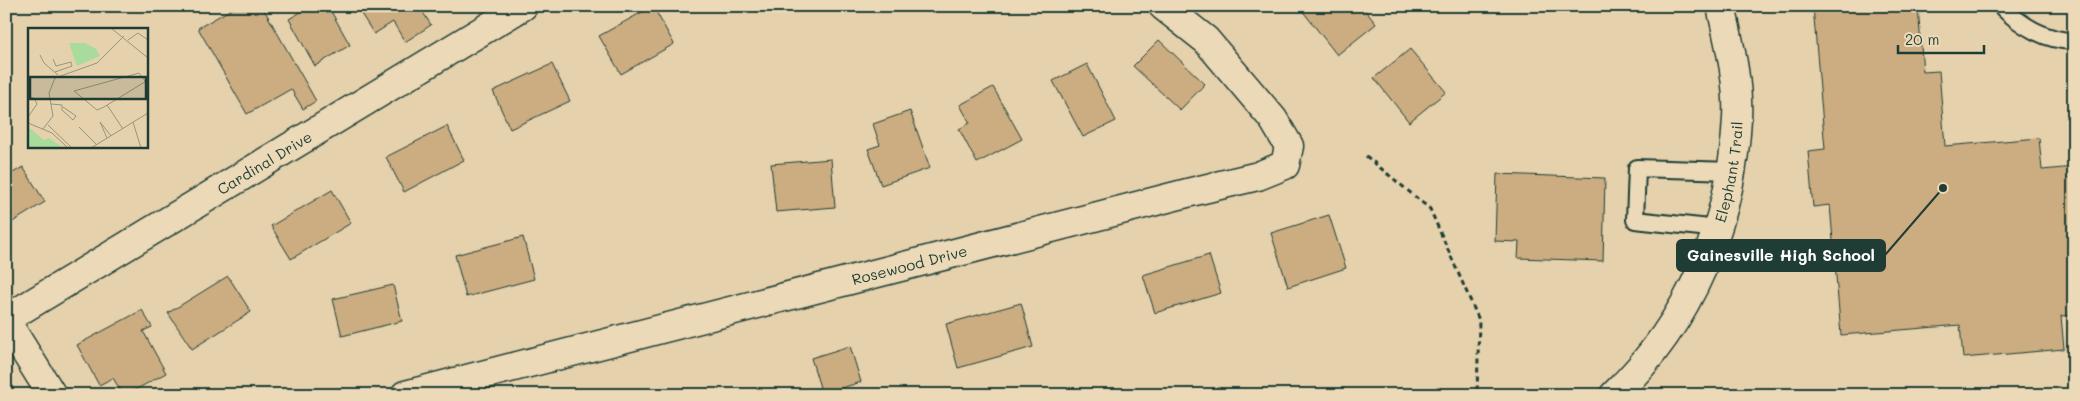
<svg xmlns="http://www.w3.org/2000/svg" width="2080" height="401" font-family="Mali,sans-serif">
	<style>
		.building { fill: #cbad81; stroke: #1f3d34 }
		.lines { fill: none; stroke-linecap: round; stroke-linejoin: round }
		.lane-casing { stroke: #1f3d34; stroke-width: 20 }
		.street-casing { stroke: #1f3d34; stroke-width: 31 }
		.path { stroke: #1f3d34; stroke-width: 3; stroke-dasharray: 5 4; stroke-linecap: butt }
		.lane { stroke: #ecd9b7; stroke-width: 16 }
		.street { stroke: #ecd9b7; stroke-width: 28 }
		.labels { text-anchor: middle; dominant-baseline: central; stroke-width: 4; stroke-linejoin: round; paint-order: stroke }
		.street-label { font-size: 15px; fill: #1f3d34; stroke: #ecd9b7 }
		.inset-road { fill: none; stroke: #96967d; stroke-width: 1 }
		.view { fill: #1f3d34; fill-opacity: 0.15; stroke: #1f3d34; stroke-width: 2.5 }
		.inset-edge { fill: none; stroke: #1f3d34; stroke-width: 2.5 }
		.leader { fill: none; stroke: #1f3d34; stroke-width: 2 }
		.callout-dot { fill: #1f3d34; stroke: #ecd9b7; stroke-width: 2 }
		.callout { fill: #1f3d34; stroke: #1f3d34; stroke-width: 2 }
		.callout-label { font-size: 16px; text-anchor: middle; font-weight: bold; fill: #fff }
	</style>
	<rect width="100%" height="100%" fill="#e6d1ad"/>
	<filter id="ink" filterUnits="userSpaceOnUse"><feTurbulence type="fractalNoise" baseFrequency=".02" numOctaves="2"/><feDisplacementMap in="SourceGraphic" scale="10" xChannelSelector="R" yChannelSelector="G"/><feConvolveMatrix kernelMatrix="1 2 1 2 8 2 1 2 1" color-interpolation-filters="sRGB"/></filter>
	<g filter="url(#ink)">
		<path class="building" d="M 237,6 L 262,6 L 316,101 L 303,109 L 291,89 L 247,114 L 198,28 Z
			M 311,6 L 328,6 L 350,45 L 315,66 L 289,19 Z
			M 356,6 L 419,6 L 431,25 L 405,42 L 393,22 L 374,34 Z
			M 653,6 L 674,44 L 621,74 L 599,36 Z
			M 1305,6 L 1362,6 L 1376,24 L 1337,55 L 1301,9 Z
			M 1813,6 L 1918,6 L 1923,72 L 1939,71 L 1945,146 L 2039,138 L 2042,170 L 2074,167 L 2074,315 L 2061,316 L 2064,349 L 1963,358 L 1960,325 L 1841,335 L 1830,205 L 1813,207 L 1808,151 L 1825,149 Z
			M 1159,40 L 1205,84 L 1180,110 L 1133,66 Z
			M 1410,49 L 1446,92 L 1409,122 L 1374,78 Z
			M 552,64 L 570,101 L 510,129 L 493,91 Z
			M 1087,64 L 1116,121 L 1083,137 L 1053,81 Z
			M 993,87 L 1022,139 L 977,163 L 959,129 L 970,123 L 960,105 Z
			M 910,111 L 930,168 L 881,185 L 868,149 L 880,145 L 873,124 Z
			M 447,126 L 464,160 L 404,192 L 386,157 Z
			M 831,159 L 835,207 L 776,212 L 771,164 Z
			M 23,167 L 45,202 L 6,226 L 6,177 Z
			M 1497,174 L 1605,178 L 1603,261 L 1518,258 L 1519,242 L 1495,241 Z
			M 332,190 L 351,223 L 291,259 L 271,226 Z
			M 1329,215 L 1346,268 L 1288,287 L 1271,233 Z
			M 523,237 L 534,279 L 466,297 L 455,255 Z
			M 1209,255 L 1221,293 L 1155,313 L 1143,275 Z
			M 228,276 L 251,312 L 192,349 L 168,313 Z
			M 393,285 L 402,321 L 342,336 L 333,299 Z
			M 1021,303 L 1033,347 L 958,368 L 946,324 Z
			M 142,310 L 152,327 L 143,331 L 166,373 L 126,395 L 123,395 L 113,378 L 99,385 L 77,345 Z
			M 850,346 L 861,382 L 822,394 L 811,358 Z
			M 671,389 L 672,395 L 644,395 Z
			M 2074,390 L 2074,395 L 2018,395 Z"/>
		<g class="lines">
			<g class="lane-casing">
				<path id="lane" d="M 2001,6 C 2020,25 2046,41 2074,41
					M 1719,229 L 1635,220 L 1637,168 L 1731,171"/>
			</g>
			<g class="street-casing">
				<g id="street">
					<path id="s1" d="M 6,319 L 523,6"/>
					<path d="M 6,321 L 52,395"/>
					<path id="s2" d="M 405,395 L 1191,192 L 1258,176 L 1285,165 L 1289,146 L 1273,119 L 1206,40 L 1163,6"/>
					<path id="s3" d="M 1614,395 C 1690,322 1732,223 1737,118 C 1739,81 1729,43 1721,6"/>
				</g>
			</g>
			<path class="path" d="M 1366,156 L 1430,209 L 1479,320 L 1477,395"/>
			<use href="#lane" class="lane"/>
			<use href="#street" class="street"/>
		</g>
	</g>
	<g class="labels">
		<g class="street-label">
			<text stroke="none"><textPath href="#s1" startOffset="302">Cardinal Drive</textPath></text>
			<text stroke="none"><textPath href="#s3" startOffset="256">Elephant Trail</textPath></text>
			<text stroke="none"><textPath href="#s2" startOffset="521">Rosewood Drive</textPath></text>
		</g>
	</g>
	<g transform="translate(28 28)">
		<rect width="120" height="120" fill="#e6d1ad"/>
		<path d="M 41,15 L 57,15 L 68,21 L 72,28 L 49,38 ZM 0,99 L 16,112 L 21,110 L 36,120 L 0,120 Z" fill="#a9db9c"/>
		<path class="inset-road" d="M 83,0 L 120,30M 100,12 L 110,5 L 120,12M 12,27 L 16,35 L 30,47M 25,31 L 28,38 L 43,34 L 44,38M 27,44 L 44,38M 117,53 L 111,45 L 46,63 L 69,82 L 76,79 L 120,52M 0,69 L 6,70 L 9,76 L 0,89M 23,76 L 34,77 L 34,82 L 45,92 L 48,88 L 35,79M 79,77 L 95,101M 105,94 L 113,120M 0,95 L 24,105 L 40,120M 20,97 L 44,120M 51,99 L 69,117M 15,101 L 25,88 L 21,65 L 27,50 L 69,35 L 96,8M 79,110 L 72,94 L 83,108M 63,120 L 120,85"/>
		<path class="view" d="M 2,49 L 118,49 L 118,71 L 2,71 Z"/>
		<rect width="120" height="120" class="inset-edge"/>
	</g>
	<path class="leader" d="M1943 188L1885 255"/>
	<circle class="callout-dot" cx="1943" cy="188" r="5"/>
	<rect class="callout" x="1677" y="240" width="208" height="31" rx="5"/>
	<g class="callout-label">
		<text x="1781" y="261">Gainesville High School</text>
	</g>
	<rect width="2080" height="401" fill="none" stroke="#ecd9b7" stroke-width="25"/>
	<rect x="12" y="12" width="2055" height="376" fill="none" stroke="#1f3d34" stroke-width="2" filter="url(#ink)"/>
	<path d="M1898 45v8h86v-8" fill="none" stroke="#1f3d34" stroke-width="2.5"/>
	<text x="1905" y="45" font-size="15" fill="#1f3d34" stroke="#ecd9b7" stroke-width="4" paint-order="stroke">20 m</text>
</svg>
